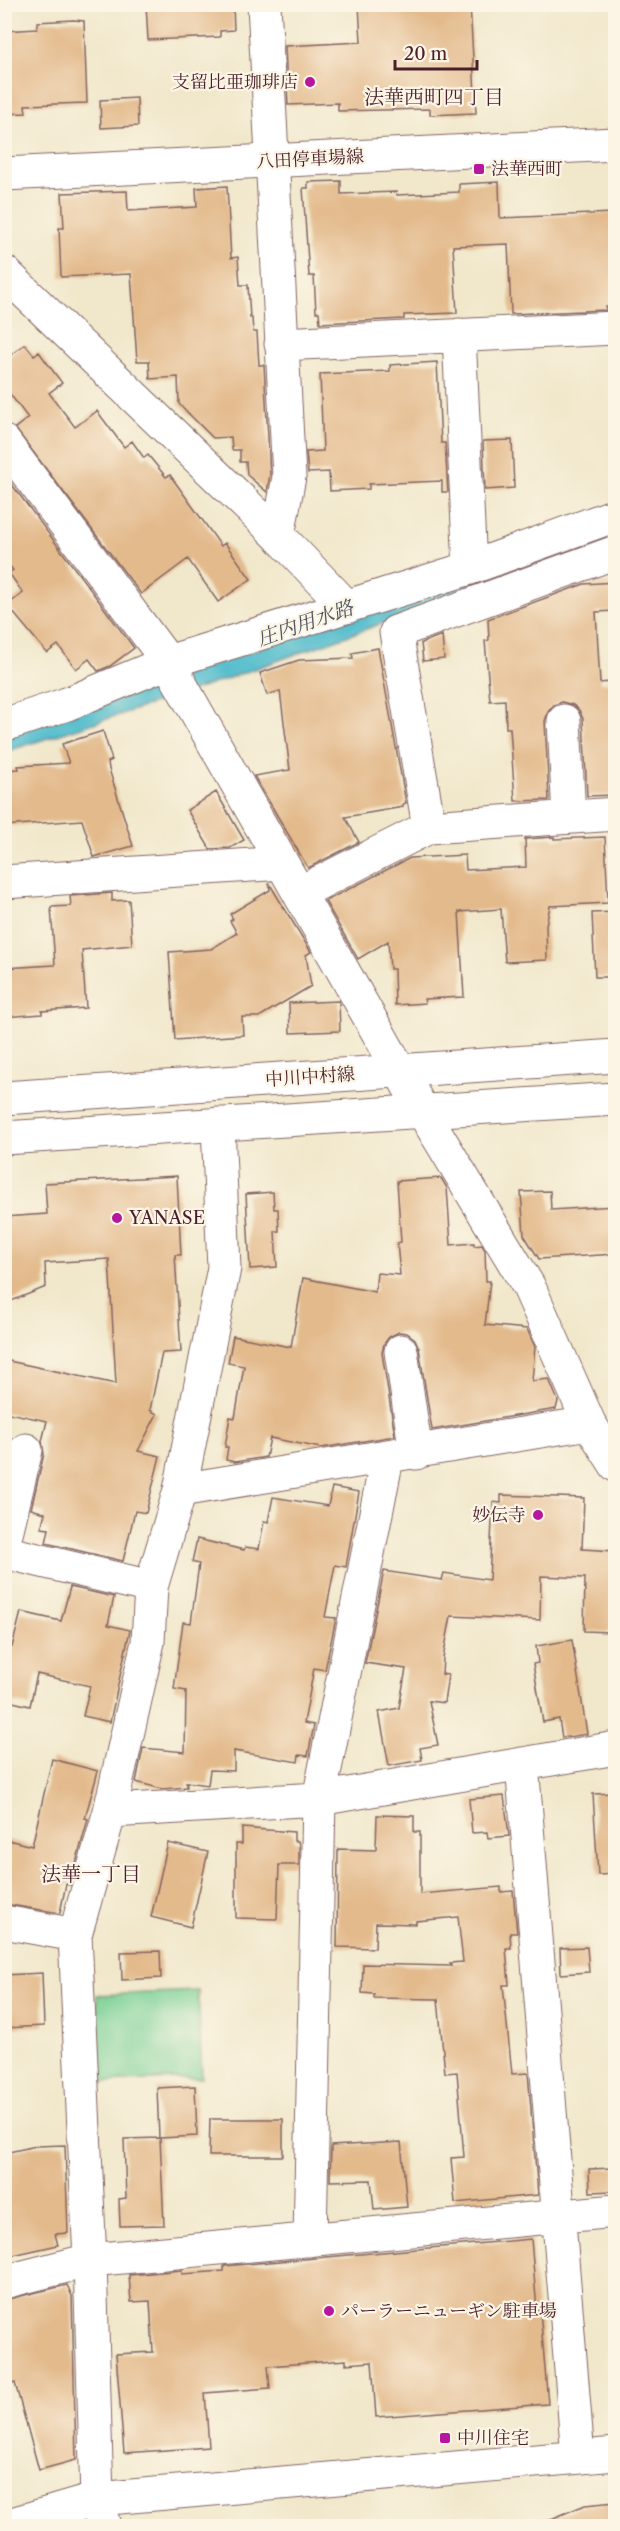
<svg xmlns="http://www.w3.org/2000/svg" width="620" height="2531" font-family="'Libre Caslon Text','Noto Serif JP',serif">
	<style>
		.green { fill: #78d095; stroke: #617860; stroke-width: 1.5 }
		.water { fill: #50bccc; stroke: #4d6e7c; stroke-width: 1.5 }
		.building { fill: #e3ba8c }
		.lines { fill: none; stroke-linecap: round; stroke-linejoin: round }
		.minor-casing { stroke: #846563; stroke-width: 35 }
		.major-casing { stroke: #846563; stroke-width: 35 }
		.minor { stroke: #fff; stroke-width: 33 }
		.major { stroke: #fff; stroke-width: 33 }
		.poi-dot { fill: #b5179e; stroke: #fcf5e5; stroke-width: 2 }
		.labels { text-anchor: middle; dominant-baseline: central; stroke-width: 4.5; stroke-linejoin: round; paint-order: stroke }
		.poi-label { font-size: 18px; fill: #4a1f2b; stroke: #fcf5e5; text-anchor: start }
		.street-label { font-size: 18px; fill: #4a1f2b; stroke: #fcf5e5 }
		.neighbourhood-label { font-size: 20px; fill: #4a1f2b; stroke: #fcf5e5 }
		.water-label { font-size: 20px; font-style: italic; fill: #4c5663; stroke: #fcf5e5 }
	</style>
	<rect width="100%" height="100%" fill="#fcf5e5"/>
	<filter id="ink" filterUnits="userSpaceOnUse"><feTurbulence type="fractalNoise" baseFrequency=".0167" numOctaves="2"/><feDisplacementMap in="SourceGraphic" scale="12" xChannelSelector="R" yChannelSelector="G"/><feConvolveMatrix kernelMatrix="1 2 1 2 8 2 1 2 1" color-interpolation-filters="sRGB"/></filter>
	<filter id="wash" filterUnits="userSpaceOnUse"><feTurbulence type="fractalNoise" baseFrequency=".008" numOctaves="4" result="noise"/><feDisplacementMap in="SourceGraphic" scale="24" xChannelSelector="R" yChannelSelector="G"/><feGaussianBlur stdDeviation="1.35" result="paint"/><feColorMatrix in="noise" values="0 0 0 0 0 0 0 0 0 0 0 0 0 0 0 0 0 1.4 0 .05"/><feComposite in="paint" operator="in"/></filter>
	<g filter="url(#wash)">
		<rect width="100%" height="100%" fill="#f1e8cc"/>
		<path class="green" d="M 198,1991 L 202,2078 L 100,2082 L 97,1995 Z"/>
		<path class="water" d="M 615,525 L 615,540 L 201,688 L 5,752 L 5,737 Z"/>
		<g id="blocks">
			<path class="building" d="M 146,4 L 233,4 L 234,30 L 220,31 L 220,37 L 148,40 Z
				M 359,4 L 470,4 L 476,113 L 430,115 L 430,109 L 338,111 L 338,103 L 288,105 L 285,46 L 361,42 Z
				M 74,20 L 84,21 L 87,103 L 25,105 L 26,113 L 4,114 L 4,31 L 37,29 L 37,22 Z
				M 137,98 L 138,126 L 101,128 L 100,100 Z
				M 341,181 L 341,194 L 396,192 L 397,195 L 459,192 L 459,184 L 499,182 L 500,218 L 613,213 L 615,307 L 606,307 L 606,310 L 511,314 L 508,244 L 453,246 L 457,313 L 404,315 L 404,319 L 320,323 L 319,312 L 316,312 L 314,276 L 309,276 L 303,188 L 308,188 L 308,182 Z
				M 227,186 L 231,258 L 238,257 L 240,285 L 248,285 L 250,318 L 252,318 L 253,332 L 257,332 L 259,365 L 264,365 L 270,475 L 267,492 L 247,475 L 246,462 L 240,462 L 240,450 L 232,450 L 231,437 L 213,438 L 179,404 L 178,377 L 150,379 L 149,361 L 137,361 L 131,274 L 61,277 L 59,228 L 64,228 L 62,193 L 127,191 L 128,211 L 197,207 L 196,188 Z
				M 25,344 L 34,355 L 39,352 L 62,383 L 49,393 L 75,427 L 97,411 L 124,447 L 132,441 L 144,458 L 148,455 L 166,477 L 170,475 L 221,546 L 225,543 L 251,579 L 218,602 L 188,559 L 141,594 L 15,428 L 28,418 L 4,386 L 4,360 Z
				M 437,362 L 441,443 L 445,443 L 448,492 L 442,492 L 442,481 L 369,484 L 369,489 L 330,491 L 329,472 L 308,473 L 306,452 L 323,451 L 320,374 L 390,371 L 390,365 Z
				M 512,440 L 514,488 L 485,490 L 483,441 Z
				M 4,474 L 134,648 L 110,666 L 98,671 L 89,659 L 76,669 L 58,645 L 47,653 L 7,605 L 23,593 L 9,573 L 13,570 L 4,559 Z
				M 615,582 L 615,611 L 596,612 L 600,683 L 609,682 L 615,795 L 587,796 L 583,719 L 579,710 L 573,705 L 562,702 L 554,705 L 548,712 L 545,721 L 549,800 L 515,801 L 510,728 L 506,728 L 505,700 L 490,701 L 485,641 L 489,640 L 488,619 L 584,584 Z
				M 442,635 L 444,659 L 423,661 L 421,643 Z
				M 378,648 L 406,803 L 403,804 L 403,807 L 345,817 L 359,842 L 308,868 L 254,776 L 290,770 L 280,691 L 267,695 L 260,673 L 299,660 L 353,658 L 352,653 Z
				M 103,731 L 112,760 L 108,762 L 109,769 L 133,846 L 94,857 L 82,820 L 4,826 L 4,770 L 19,769 L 18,766 L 69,763 L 62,744 Z
				M 216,792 L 244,840 L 230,848 L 210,849 L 187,810 Z
				M 554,837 L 554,839 L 605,837 L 608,903 L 550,906 L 546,925 L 547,960 L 505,962 L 501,909 L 459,912 L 464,997 L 424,999 L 425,1003 L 395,1005 L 394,969 L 390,969 L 388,941 L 358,959 L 325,901 L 410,858 L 465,855 L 466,870 L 526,867 L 525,839 Z
				M 269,883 L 311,952 L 306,955 L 311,986 L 259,1017 L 242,1017 L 243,1035 L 175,1040 L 169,952 L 211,949 L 237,933 L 230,921 L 233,919 L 230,914 L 270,890 Z
				M 112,893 L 112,901 L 129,900 L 132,945 L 82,950 L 86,1008 L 42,1011 L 42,1014 L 4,1017 L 4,968 L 55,965 L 51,907 L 71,906 L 70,896 Z
				M 615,912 L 615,977 L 595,977 L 592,913 Z
				M 339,1001 L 340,1031 L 290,1033 L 289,1003 Z
				M 177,1176 L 181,1255 L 175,1255 L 181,1352 L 162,1353 L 150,1410 L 157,1414 L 138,1451 L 160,1456 L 146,1513 L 135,1511 L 123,1561 L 46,1543 L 49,1529 L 41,1528 L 45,1513 L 31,1509 L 44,1454 L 42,1441 L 47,1421 L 4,1412 L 4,1360 L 116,1384 L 109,1259 L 45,1263 L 46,1287 L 4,1304 L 4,1217 L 47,1214 L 45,1183 Z
				M 441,1178 L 447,1188 L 451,1245 L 474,1243 L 474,1246 L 482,1245 L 485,1250 L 486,1281 L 490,1281 L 485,1325 L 527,1329 L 535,1347 L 532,1381 L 549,1379 L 558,1401 L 556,1409 L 432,1430 L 419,1348 L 415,1339 L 407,1333 L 399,1332 L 389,1337 L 384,1344 L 382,1353 L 395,1436 L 321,1448 L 270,1438 L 266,1457 L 235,1462 L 226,1460 L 228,1447 L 225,1447 L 230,1417 L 235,1418 L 244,1366 L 228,1363 L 233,1336 L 291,1347 L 303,1278 L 375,1292 L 377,1273 L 400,1275 L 397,1243 L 401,1242 L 397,1181 Z
				M 550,1191 L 551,1210 L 615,1206 L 615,1254 L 539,1259 L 524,1235 L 521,1192 Z
				M 273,1192 L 274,1209 L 278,1209 L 279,1231 L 275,1231 L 277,1267 L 250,1269 L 246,1194 Z
				M 332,1487 L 359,1492 L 346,1567 L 335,1565 L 325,1617 L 336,1618 L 325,1670 L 314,1668 L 304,1723 L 314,1725 L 308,1756 L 299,1755 L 298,1762 L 234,1751 L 234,1771 L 210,1770 L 208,1785 L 186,1782 L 187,1787 L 162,1789 L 136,1782 L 143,1748 L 185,1752 L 186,1691 L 174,1689 L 183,1622 L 191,1623 L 199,1564 L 192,1562 L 197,1539 L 244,1550 L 245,1547 L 259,1549 L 264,1521 L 268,1522 L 273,1497 L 328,1506 Z
				M 501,1495 L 584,1498 L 582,1549 L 615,1551 L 615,1628 L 610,1628 L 610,1632 L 584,1631 L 585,1578 L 541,1576 L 540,1620 L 451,1616 L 443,1658 L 442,1674 L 448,1675 L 444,1703 L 429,1701 L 438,1745 L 420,1748 L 422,1760 L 389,1766 L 379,1712 L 399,1708 L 406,1669 L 365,1663 L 384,1571 L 442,1580 L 444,1573 L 489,1580 L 493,1502 L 501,1503 Z
				M 70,1587 L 114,1597 L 108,1625 L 130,1630 L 110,1722 L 83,1716 L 90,1686 L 37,1674 L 30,1706 L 4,1700 L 4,1645 L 12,1647 L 21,1612 L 61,1621 Z
				M 572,1640 L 587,1734 L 562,1738 L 559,1719 L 543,1722 L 533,1664 L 538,1663 L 536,1646 Z
				M 52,1759 L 98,1771 L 85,1818 L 88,1819 L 70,1885 L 66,1884 L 60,1913 L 4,1904 L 4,1839 L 32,1846 Z
				M 615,1793 L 615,1874 L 598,1875 L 593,1794 Z
				M 504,1796 L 509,1836 L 488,1838 L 487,1832 L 472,1833 L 469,1799 Z
				M 377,1815 L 414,1816 L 414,1832 L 420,1832 L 420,1894 L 501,1887 L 501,1892 L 513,1891 L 517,1933 L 510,1933 L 511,1948 L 506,1948 L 509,1985 L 503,1985 L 512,2074 L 528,2073 L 538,2195 L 455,2203 L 451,2158 L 464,2157 L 457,2072 L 445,2073 L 438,1999 L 374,1998 L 374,1994 L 362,1993 L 363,1964 L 451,1966 L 450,1963 L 463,1962 L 458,1917 L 416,1921 L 416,1924 L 376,1923 L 375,1948 L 337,1947 L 338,1849 L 376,1850 Z
				M 242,1828 L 294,1832 L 294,1841 L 298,1841 L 299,1845 L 299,1865 L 279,1865 L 277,1919 L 236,1918 L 236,1844 L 242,1844 Z
				M 168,1843 L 208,1852 L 191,1927 L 151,1917 Z
				M 587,1947 L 589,1972 L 561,1974 L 560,1948 Z
				M 160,1951 L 161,1978 L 122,1980 L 121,1952 Z
				M 42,1973 L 44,2026 L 4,2028 L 4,1975 Z
				M 195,2086 L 197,2136 L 160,2138 L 164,2225 L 120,2226 L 119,2199 L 126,2198 L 124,2139 L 159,2138 L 157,2088 Z
				M 210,2119 L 283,2119 L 283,2156 L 209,2156 Z
				M 401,2142 L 407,2207 L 374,2210 L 371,2180 L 330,2181 L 331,2146 Z
				M 65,2145 L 68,2233 L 55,2234 L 58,2245 L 4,2257 L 4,2153 L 36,2146 Z
				M 615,2168 L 615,2191 L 590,2192 L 589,2169 Z
				M 531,2239 L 537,2310 L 540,2310 L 548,2404 L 376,2417 L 372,2362 L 346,2364 L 346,2360 L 268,2366 L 270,2388 L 205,2393 L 209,2447 L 124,2453 L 116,2354 L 153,2352 L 150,2301 L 131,2302 L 129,2275 L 182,2270 L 182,2274 L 224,2271 L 224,2266 Z
				M 67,2285 L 72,2296 L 76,2460 L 39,2470 L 15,2383 L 4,2386 L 4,2300 Z
				M 615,2502 L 615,2526 L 534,2526 L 585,2505 Z"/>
		</g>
	</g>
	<g filter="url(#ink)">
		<use href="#blocks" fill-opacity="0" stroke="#846563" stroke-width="1.5"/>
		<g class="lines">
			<g class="minor-casing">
				<path id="minor" d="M 264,4 L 289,477 L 278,535
					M 4,272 L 278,535 L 347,607
					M 459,335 L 470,568
					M 281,344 L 616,328
					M 4,442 L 168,662 L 422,1110 L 529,1287 L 589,1423 L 616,1465
					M 564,721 L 569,817
					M 4,725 L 67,704 L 168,662 L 470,568 L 616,515
					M 429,827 L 396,632 L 616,552
					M 4,882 L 282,863
					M 299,893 L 429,827 L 616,814
					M 401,1351 L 416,1453
					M 180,1490 L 589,1423
					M 4,1542 L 26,1450
					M 4,1552 L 151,1587
					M 522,1764 L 578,2457
					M 110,1811 L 319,1799 L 616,1748
					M 4,1922 L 75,1935
					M 310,2240 L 319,1799 L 387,1458
					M 4,2282 L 90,2260 L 616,2211
					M 5,2526 L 97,2499 L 616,2454
					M 104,2526 L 97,2499 L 90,2260 L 75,1935 L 110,1811 L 148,1642 L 151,1587 L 180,1490 L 224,1268 L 218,1124"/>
			</g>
			<g class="major-casing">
				<path id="major" d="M 4,174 L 616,144
					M 4,1098 L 616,1056
					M 4,1138 L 616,1099"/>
			</g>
			<use href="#minor" class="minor"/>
			<use href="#major" class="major"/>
		</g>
	</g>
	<g class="poi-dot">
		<circle cx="310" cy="82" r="6"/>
		<rect x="473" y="163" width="12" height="12" rx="3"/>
		<circle cx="117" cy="1218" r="6"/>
		<circle cx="538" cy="1515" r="6"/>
		<circle cx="329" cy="2311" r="6"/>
		<rect x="439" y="2432" width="12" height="12" rx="3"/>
	</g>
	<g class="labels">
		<g class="poi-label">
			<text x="298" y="82" text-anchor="end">支留比亜珈琲店</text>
			<text x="491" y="169">法華西町</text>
			<text x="129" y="1218">YANASE</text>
			<text x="526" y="1515" text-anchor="end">妙伝寺</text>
			<text x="341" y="2311">パーラーニューギン駐車場</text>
			<text x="457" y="2438">中川住宅</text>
		</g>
		<g class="street-label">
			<text transform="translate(310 159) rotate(-3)">八田停車場線</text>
			<text transform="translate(310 1077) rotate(-4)">中川中村線</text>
		</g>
		<g class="neighbourhood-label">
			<text x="434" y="97">法華西町四丁目</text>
			<text x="91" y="1874">法華一丁目</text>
		</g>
		<g class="water-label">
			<text transform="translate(305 623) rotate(-19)">庄内用水路</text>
		</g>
	</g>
	<rect width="620" height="2531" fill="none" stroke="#fcf5e5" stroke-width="24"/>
	<path d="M395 60v9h82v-9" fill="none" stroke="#4a1f2b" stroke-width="3"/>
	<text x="404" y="60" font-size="18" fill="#4a1f2b" stroke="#fcf5e5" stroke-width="4.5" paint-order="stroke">20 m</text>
</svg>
